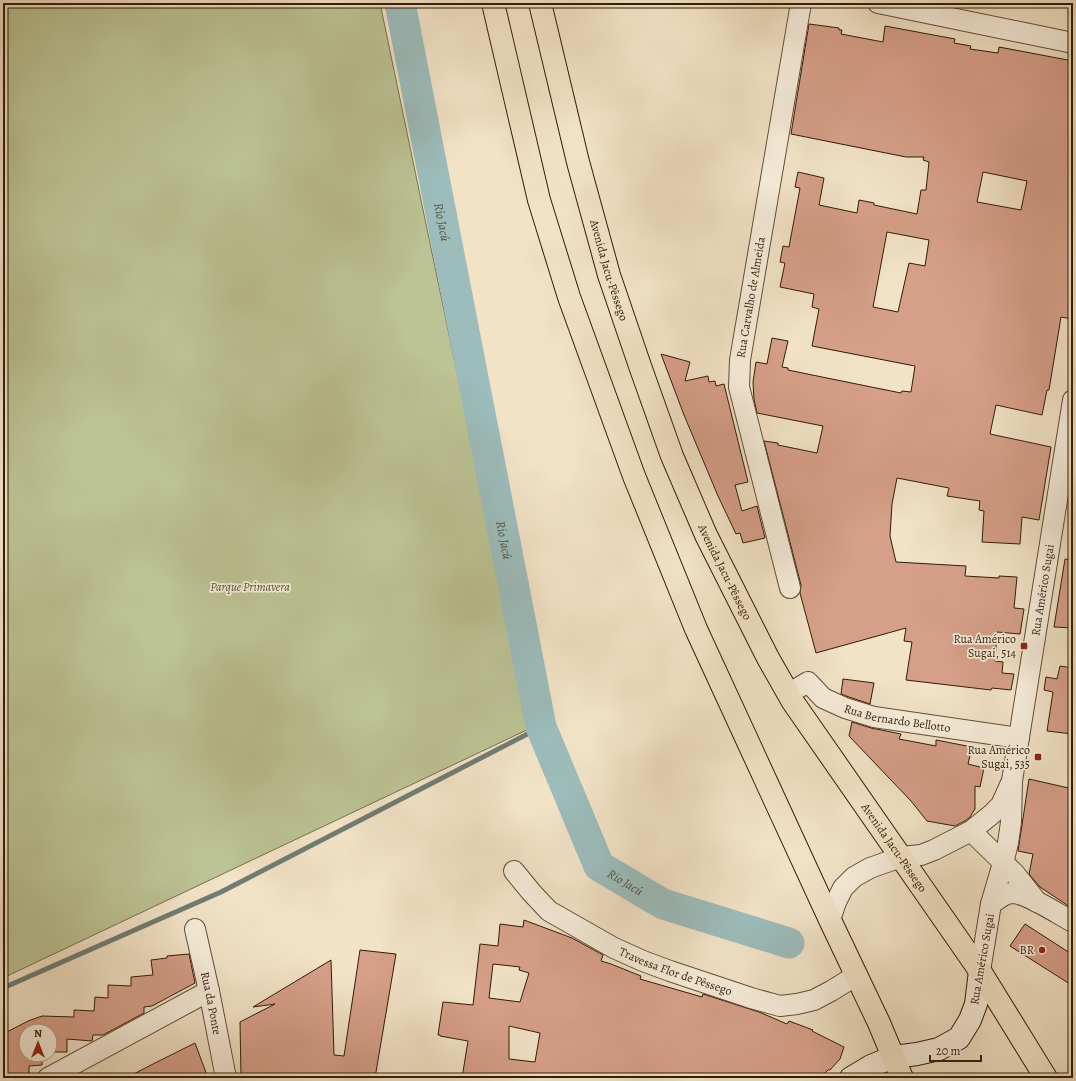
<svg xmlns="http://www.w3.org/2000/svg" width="1076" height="1081" font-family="Alegreya,serif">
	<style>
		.park { fill: #bcc394; stroke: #76704c }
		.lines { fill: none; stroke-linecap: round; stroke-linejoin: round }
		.stream { stroke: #717d73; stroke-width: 5 }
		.river { stroke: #9cbdbc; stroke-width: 31 }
		.building { fill: #d69f89; stroke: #311c05; fill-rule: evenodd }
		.street-casing { stroke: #614e36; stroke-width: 22 }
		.secondary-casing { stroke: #311c05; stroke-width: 24 }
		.highway-casing { stroke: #311c05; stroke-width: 24 }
		.street { stroke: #f7eddb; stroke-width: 20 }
		.secondary { stroke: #f7eddb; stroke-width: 22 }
		.highway { stroke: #f2e3c7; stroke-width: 22 }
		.poi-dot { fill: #8f2418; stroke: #f7eddb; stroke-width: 1.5 }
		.labels { text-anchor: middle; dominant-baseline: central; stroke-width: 3.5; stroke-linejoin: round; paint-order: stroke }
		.street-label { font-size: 12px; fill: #311c05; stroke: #f7eddb }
		.park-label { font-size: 12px; font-style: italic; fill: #5b4e30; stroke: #f7eddb }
		.poi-label { font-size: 12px; fill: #311c05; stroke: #f7eddb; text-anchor: end }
		.water-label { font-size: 13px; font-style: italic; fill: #565445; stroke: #f7eddb }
	</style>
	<rect width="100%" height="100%" fill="#f2e3c7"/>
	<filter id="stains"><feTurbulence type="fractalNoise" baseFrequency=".005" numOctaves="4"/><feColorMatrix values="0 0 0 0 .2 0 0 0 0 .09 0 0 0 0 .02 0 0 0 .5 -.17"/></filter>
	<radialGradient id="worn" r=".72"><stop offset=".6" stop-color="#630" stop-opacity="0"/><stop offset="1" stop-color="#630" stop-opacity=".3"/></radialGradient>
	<path class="park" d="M 3,3 L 380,3 L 531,728 L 3,978 Z"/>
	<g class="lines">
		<path class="stream" d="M 3,988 L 221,892 L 541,727"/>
		<path class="river" id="s1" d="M 400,3 L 541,727 L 599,866 L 663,904 L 789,943"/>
	</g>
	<path class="building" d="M 809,24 L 839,28 L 839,30 L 842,30 L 841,34 L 883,42 L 885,26 L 955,39 L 954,43 L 971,46 L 970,49 L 998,53 L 999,47 L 1073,61 L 1073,311 L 1072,319 L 1061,317 L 1049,390 L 1047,390 L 1042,415 L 996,405 L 990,434 L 1051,447 L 1039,520 L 1022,517 L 1020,544 L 982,542 L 984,511 L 979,510 L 980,501 L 947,496 L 949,488 L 897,478 L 892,504 L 890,536 L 896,562 L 966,566 L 965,576 L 999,578 L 999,576 L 1017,577 L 1014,608 L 1024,609 L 1020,634 L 997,632 L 995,661 L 1003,662 L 1002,673 L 1014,674 L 1011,690 L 992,688 L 991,690 L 906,680 L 912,642 L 904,641 L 906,628 L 816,653 L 800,593 L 801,585 L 764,441 L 778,443 L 778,445 L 817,453 L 823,426 L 757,413 L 754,399 L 753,382 L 756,362 L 767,364 L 772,338 L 788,341 L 782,367 L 788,368 L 788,370 L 822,377 L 901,393 L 902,391 L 911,392 L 915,366 L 812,346 L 819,309 L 812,307 L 814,294 L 780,287 L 785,263 L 780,262 L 783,246 L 789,247 L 800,188 L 795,187 L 798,172 L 824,178 L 819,205 L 857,213 L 859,200 L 874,203 L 874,205 L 917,214 L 921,190 L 926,190 L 929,162 L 923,160 L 924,157 L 906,157 L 791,134 ZM 983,172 L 1027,181 L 1021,210 L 977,202 ZM 887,232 L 929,240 L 925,266 L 909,263 L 898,312 L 873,307 Z
		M 661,354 L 690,362 L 685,381 L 708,376 L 709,382 L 715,381 L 716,386 L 724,384 L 748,482 L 735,485 L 742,511 L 757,506 L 765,538 L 743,543 L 740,533 L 736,534 L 718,496 L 684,415 Z
		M 1065,559 L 1073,560 L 1073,628 L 1054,627 Z
		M 1060,666 L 1073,668 L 1073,734 L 1047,731 L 1053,692 L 1044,690 L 1046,677 L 1057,679 Z
		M 843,679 L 874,683 L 870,704 L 849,697 L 841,694 Z
		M 852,722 L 871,728 L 901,734 L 899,739 L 936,746 L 936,740 L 972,747 L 968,764 L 984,768 L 980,787 L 975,786 L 975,809 L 970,817 L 965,821 L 955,826 L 927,821 L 911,801 L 849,736 Z
		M 1029,779 L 1073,789 L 1073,909 L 1040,887 L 1029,874 L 1033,854 L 1018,851 Z
		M 524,920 L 572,938 L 603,955 L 601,961 L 611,964 L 641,976 L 640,979 L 702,997 L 703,994 L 759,1012 L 787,1024 L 789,1021 L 813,1030 L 812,1031 L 844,1047 L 840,1059 L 830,1070 L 828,1070 L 820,1078 L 733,1078 L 725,1074 L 724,1078 L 462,1078 L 468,1041 L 440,1036 L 440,1035 L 438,1035 L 443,1002 L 473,1005 L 480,944 L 498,946 L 500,924 L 523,927 ZM 493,964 L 520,967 L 519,970 L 529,973 L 520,1002 L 489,998 ZM 509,1026 L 540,1033 L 535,1062 L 509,1059 Z
		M 1025,924 L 1073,955 L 1073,986 L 1010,946 Z
		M 360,950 L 396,954 L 375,1078 L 241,1078 L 240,1022 L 275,1004 L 253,1007 L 331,960 L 334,1055 L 344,1056 Z
		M 189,954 L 195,983 L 152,1006 L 144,1007 L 144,1013 L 103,1035 L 93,1035 L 92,1041 L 67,1039 L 67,1052 L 50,1052 L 50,1031 L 26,1031 L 26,1055 L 42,1055 L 42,1065 L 29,1066 L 29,1074 L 21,1078 L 4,1078 L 5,1033 L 28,1021 L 42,1016 L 74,1017 L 74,1010 L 94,1011 L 95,997 L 108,998 L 108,985 L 131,986 L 131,977 L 153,975 L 151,960 L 167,958 L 167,956 Z
		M 195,1043 L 208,1078 L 126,1078 L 151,1065 Z"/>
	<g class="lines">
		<g class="street-casing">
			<g id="street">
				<path d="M 878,3 L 1073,43"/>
				<path id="s2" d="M 790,588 L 739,387 L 740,360 L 801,3"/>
				<path id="s3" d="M 788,694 L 808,682 L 823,698 L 845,708 L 874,717 L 1019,738"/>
				<path d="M 971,831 L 1015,874 L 1037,902"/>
				<path id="s4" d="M 514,871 L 532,893 L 549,911 L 614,948 L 643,961 L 670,971 L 751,998 L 780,1006 L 797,1004 L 814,1000 L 831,991 L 857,975"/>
				<path d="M 991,904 C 997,900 1003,894 1011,893 C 1026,892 1059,915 1073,922"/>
				<path d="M 830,920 L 836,902 L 843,888 L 854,877 L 870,868 L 901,857 L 921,855 L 934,850 L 971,831 L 992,814 L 1001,805 L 1010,785"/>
				<path id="s5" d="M 195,929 L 209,991 L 226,1078"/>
				<path id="s6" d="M 980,971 L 991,904 L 1003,863 L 1008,843 L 1011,822 L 1012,781 L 1073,400"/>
				<path d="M 48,1078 L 209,991"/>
			</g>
		</g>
		<g class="secondary-casing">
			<path id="secondary" d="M 851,1078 L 871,1066 L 893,1057 L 917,1054 L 939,1049 L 959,1038 L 970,1020 L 976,1004 L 980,971"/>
		</g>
		<g class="highway-casing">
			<g id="highway">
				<path d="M 493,3 L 539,200 L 569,297 L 634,476 L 696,629 L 830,920 L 879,1023 L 902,1078"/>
				<path id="s7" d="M 540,3 L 578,162 L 609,275 L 640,366 L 672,456 L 706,535 L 768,658 L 793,702 L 980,971 L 1046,1078"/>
			</g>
		</g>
		<use href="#street" class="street"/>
		<use href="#secondary" class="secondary"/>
		<use href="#highway" class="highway"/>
	</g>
	<g class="poi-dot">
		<rect x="1020" y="642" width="8" height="8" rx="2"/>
		<rect x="1034" y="753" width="8" height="8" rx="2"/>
		<circle cx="1042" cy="950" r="4"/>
	</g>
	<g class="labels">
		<g class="street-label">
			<text stroke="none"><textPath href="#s7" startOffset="276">Avenida Jacu-Pêssego</textPath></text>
			<text stroke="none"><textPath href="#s2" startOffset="298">Rua Carvalho de Almeida</textPath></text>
			<text stroke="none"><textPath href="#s7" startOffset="600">Avenida Jacu-Pêssego</textPath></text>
			<text stroke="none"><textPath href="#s6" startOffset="387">Rua Américo Sugai</textPath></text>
			<text stroke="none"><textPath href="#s3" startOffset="123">Rua Bernardo Bellotto</textPath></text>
			<text stroke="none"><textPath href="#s7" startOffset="924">Avenida Jacu-Pêssego</textPath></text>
			<text transform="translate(982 959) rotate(-80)">Rua Américo Sugai</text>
			<text stroke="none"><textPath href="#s4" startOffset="194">Travessa Flor de Pêssego</textPath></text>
			<text stroke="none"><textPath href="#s5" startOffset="76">Rua da Ponte</textPath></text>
		</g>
		<g class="park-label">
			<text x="250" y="587">Parque Primavera</text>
		</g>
		<g class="poi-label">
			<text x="1016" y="639">Rua Américo<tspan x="1016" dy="14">Sugai, 514</tspan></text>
			<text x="1030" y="750">Rua Américo<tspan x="1030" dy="14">Sugai, 535</tspan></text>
			<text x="1034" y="950">BR</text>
		</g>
		<g class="water-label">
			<text stroke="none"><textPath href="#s1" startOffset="223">Rio Jacú</textPath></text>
			<text stroke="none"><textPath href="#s1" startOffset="547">Rio Jacú</textPath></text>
			<text stroke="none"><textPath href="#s1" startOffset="919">Rio Jacú</textPath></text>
		</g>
	</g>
	<rect width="1076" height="1081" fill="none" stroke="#f2e3c7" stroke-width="16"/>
	<rect x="4" y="4" width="1068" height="1073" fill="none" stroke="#311c05" stroke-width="2"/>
	<rect x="8" y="8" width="1060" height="1065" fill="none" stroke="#311c05"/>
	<g transform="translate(38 1043)"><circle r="19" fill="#f7eddb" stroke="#a89985"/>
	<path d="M0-3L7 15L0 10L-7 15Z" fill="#8f2418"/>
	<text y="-6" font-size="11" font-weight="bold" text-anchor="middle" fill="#311c05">N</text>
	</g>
	<path d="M930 1055v6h51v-6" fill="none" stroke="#311c05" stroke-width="2"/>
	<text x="936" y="1055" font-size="12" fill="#311c05" stroke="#f7eddb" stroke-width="3" paint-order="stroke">20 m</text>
	<rect width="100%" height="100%" filter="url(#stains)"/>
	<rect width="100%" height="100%" fill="url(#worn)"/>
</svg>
